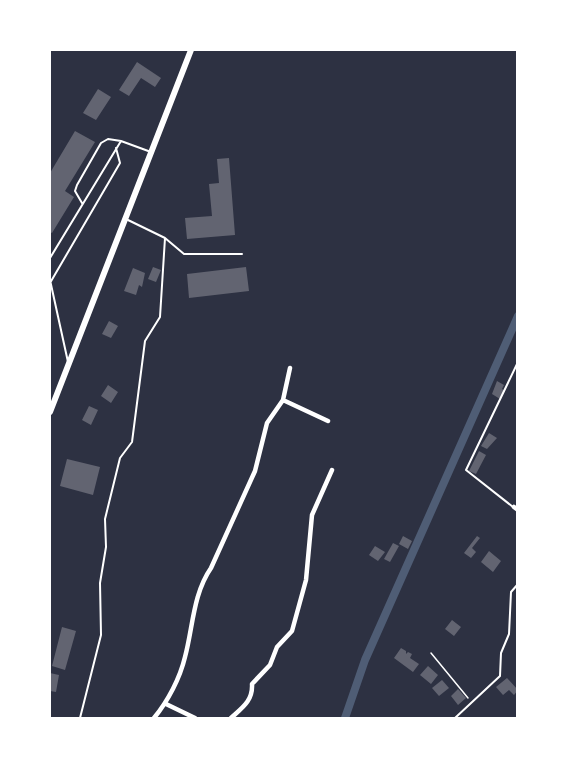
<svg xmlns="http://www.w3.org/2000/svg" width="567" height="768" font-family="'DejaVu Sans',sans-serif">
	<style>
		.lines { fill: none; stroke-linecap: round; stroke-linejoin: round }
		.canal { stroke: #4f5d75; stroke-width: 8 }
		.building { fill: #626471 }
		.path { stroke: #fff; stroke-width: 1.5 }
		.service { stroke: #fff; stroke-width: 2 }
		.minor { stroke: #fff; stroke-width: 4.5 }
		.secondary { stroke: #fff; stroke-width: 6 }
	</style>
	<rect width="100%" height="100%" fill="#2d3142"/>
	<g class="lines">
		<path class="canal" d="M 345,718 L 365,660 L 518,316"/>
	</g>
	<path class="building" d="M 137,62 L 161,78 L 155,87 L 141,78 L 129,96 L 119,90 Z
		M 98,89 L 111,97 L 96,120 L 83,113 Z
		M 75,131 L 95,142 L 65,191 L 74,197 L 52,233 L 50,232 L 50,173 Z
		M 229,158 L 235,235 L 187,239 L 185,218 L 212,216 L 209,184 L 219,183 L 217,159 Z
		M 153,267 L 161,270 L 156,282 L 148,279 Z
		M 246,267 L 249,291 L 189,298 L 187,274 Z
		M 133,268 L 145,273 L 142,287 L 139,285 L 136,295 L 124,291 Z
		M 109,321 L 118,326 L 111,338 L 102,334 Z
		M 497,381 L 504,385 L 502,389 L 505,391 L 500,399 L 492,394 Z
		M 108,385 L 118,392 L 111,403 L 101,396 Z
		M 89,406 L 98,410 L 91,425 L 82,420 Z
		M 489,433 L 497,438 L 487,449 L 481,446 Z
		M 479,451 L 486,455 L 476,474 L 469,471 Z
		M 67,459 L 100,467 L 93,495 L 60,486 Z
		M 403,536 L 412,541 L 408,549 L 399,544 Z
		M 477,536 L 480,538 L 472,548 L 476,552 L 471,558 L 464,553 Z
		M 393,543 L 399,546 L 390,562 L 384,559 Z
		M 375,546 L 385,552 L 378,561 L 369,555 Z
		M 489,551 L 501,561 L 493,572 L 481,562 Z
		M 452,620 L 461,627 L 454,636 L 445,629 Z
		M 62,627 L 76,631 L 65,670 L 52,666 Z
		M 401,648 L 406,651 L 406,654 L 408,652 L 412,654 L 410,658 L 419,664 L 413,672 L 394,658 Z
		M 428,666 L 438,675 L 431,684 L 420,675 Z
		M 50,673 L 59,675 L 56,692 L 50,691 Z
		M 507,678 L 518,690 L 514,695 L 509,690 L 503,695 L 496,687 Z
		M 442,680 L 449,688 L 439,696 L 432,688 Z
		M 458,689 L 466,698 L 458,705 L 451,696 Z"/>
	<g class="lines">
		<path class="path" d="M 431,653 L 468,698"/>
		<path class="service" d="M 82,203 L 75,191 L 77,185 L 101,143 L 108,139 L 121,141
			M 128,220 L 165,238 L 184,254 L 242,254
			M 50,258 L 121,141 L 151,152
			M 50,280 L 68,362
			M 50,283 L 120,163 L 116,148
			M 513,507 L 466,470 L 518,362
			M 80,718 L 101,635 L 100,583 L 106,547 L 105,519 L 120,458 L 132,442 L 145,341 L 160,317 L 165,238
			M 455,718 L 500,676 L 501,653 L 509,634 L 511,592 L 518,584"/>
		<path class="minor" d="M 283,400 L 328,421
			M 514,507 L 518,510
			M 166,704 L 195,718
			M 154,718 C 168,701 180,678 185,657 C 193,627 193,594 211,568 L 255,471 L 267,423 L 283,400 L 290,368
			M 231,718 C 242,708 253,701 252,684 L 270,665 L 277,647 L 292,631 L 306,580 L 312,515 L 332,470"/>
		<path class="secondary" d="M 50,412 L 191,50"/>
	</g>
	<rect width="567" height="768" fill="none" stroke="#ffffff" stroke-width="102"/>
</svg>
